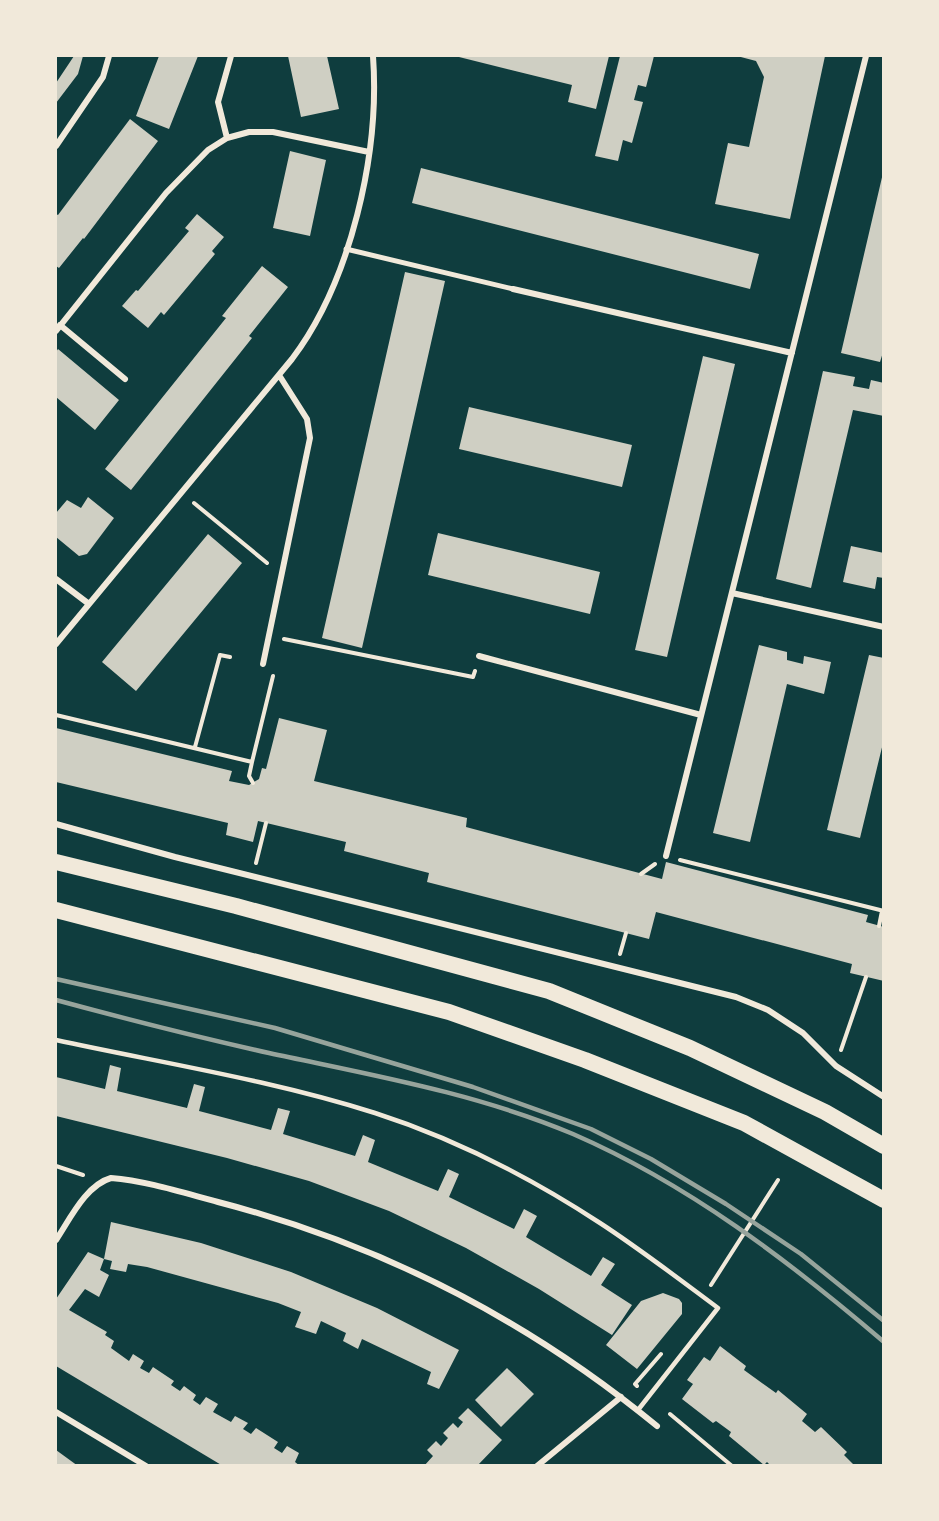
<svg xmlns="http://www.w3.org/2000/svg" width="939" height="1521" font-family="Overpass,sans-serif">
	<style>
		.building { fill: #cfcfc3 }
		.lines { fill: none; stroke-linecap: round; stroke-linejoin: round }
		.path { stroke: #f1e9da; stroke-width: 4 }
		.service { stroke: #f1e9da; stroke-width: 4.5 }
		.pedestrian { stroke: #f1e9da; stroke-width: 5 }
		.minor { stroke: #f1e9da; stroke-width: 6 }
		.trunk { stroke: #f1e9da; stroke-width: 16 }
		.rail { stroke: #97a49c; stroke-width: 4.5 }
	</style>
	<rect width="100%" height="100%" fill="#0f3d3e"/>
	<path class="building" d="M 74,56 L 83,56 L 78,74 L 56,103 L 56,83 Z
		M 159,56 L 198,56 L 169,129 L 136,116 Z
		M 288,56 L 327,56 L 339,109 L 301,117 Z
		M 455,56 L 609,56 L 596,109 L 568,102 L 572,85 Z
		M 620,56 L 654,56 L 646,87 L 638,85 L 634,100 L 643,102 L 632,143 L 623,140 L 618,161 L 595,156 Z
		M 737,56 L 825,56 L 790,219 L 715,204 L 728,143 L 749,147 L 764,77 L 756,61 Z
		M 130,119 L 158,141 L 84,239 L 83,238 L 59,268 L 56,266 L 56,214 L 58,215 Z
		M 290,151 L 326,160 L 310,236 L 273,228 Z
		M 421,168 L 759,254 L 750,289 L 412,203 Z
		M 883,173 L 884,349 L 880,362 L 841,353 Z
		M 197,214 L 224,237 L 212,251 L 215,254 L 164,315 L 161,312 L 148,328 L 122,306 L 136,290 L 138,291 L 189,231 L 185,228 Z
		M 262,266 L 288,287 L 249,336 L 252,338 L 131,490 L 105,469 L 226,318 L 222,316 Z
		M 405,272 L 445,281 L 362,648 L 322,638 Z
		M 58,349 L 119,400 L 95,430 L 56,397 L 56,352 Z
		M 703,356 L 735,364 L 667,657 L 635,650 Z
		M 823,371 L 855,377 L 853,386 L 869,389 L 871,380 L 884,383 L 884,416 L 853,410 L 811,588 L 776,579 Z
		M 469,407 L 632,445 L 622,487 L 459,449 Z
		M 88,497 L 114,518 L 87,554 L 79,556 L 56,537 L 56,513 L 67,500 L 81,508 Z
		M 438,533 L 600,572 L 590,614 L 428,575 Z
		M 208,534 L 242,563 L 136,691 L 102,662 Z
		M 851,546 L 884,553 L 884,578 L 877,577 L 875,589 L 843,582 Z
		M 759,645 L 787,652 L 787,660 L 803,664 L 804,656 L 831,662 L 824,694 L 787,684 L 750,842 L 713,833 Z
		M 869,655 L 884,658 L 884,739 L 860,838 L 827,830 Z
		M 279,718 L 327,730 L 314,781 L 467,818 L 466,827 L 662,879 L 666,862 L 868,915 L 866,922 L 884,927 L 884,981 L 850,973 L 852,964 L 656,912 L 649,939 L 427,882 L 429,873 L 344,851 L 346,842 L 258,821 L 253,842 L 226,835 L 228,823 L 56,782 L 56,728 L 232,771 L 229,781 L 249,785 L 259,779 L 262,768 L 266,769 Z
		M 110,1065 L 121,1068 L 117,1091 L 187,1108 L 194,1084 L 205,1087 L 199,1111 L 271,1130 L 278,1108 L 290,1111 L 283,1134 L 355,1156 L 363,1135 L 375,1140 L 368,1162 L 438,1191 L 448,1169 L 459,1174 L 449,1197 L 514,1229 L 524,1209 L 537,1216 L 526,1237 L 591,1276 L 603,1257 L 615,1264 L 601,1285 L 632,1305 L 612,1335 L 539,1289 L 466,1248 L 389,1211 L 309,1181 L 227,1158 L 56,1116 L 56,1077 L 105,1089 Z
		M 111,1222 L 201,1243 L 291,1272 L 377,1308 L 459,1350 L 439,1389 L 427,1384 L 431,1372 L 362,1339 L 358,1349 L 343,1341 L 346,1333 L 321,1321 L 316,1334 L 295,1327 L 301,1312 L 278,1303 L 147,1267 L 128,1264 L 126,1272 L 110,1269 L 112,1261 L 104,1259 Z
		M 88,1252 L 104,1259 L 100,1270 L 109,1275 L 99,1297 L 85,1289 L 69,1310 L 107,1332 L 105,1335 L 114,1341 L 111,1348 L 129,1361 L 133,1354 L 144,1361 L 140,1368 L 149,1373 L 153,1367 L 174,1381 L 171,1385 L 180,1391 L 184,1386 L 196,1395 L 193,1400 L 200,1405 L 206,1397 L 218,1404 L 213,1412 L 231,1422 L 235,1416 L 248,1423 L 243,1429 L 251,1434 L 256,1428 L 278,1442 L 274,1448 L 282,1453 L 287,1446 L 299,1453 L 295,1462 L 300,1466 L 223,1466 L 56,1366 L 56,1299 Z
		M 663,1293 L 679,1299 L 682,1303 L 682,1314 L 637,1369 L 606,1345 L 641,1301 Z
		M 720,1346 L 746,1366 L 744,1370 L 776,1393 L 778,1390 L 807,1414 L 802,1421 L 815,1432 L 821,1427 L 847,1452 L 844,1455 L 855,1466 L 771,1466 L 767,1462 L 764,1465 L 729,1436 L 731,1432 L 716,1421 L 713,1423 L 682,1399 L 693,1384 L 687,1380 L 704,1357 L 710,1361 Z
		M 507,1368 L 534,1394 L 501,1427 L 475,1400 Z
		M 468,1408 L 502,1440 L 477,1466 L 424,1466 L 433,1456 L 427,1450 L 436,1441 L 441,1446 L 448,1438 L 443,1433 L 453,1423 L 458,1428 L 463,1422 L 458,1418 Z
		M 56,1450 L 78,1466 L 56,1466 Z"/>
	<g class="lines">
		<path class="path" d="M 194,503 L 267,563
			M 284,639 L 473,677 L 475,671
			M 56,715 L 252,762 L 273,676
			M 195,747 L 220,655 L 230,657
			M 252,762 L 249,776 L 253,783
			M 680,860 L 884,911
			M 256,863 L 266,823
			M 641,874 L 655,864
			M 879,926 L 882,911
			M 620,954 L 626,933
			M 841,1050 L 866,977
			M 56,1166 L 83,1175
			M 711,1285 L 778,1180
			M 637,1386 L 635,1384 L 661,1354
			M 670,1414 L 732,1466"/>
		<path class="service" d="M 56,1040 C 162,1063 271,1080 375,1113 C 453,1138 531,1178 600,1223 C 640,1249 679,1279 718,1308 L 638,1410"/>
		<path class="pedestrian" d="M 346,249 L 513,289"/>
		<path class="minor" d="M 227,138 L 218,102 L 231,56
			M 56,146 L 103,77 L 109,56
			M 513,289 L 792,353
			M 60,325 L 125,379
			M 56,331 L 166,193 L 208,150 L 227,138 L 249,132 L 273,132 L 369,152
			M 56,579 L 89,604
			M 732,593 L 884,627
			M 56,644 L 292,359 C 351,281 380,153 373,56
			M 479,656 L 701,715
			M 263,664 L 310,438 L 307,419 L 279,375
			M 56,824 L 175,857 L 736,997 L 768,1010 L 803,1033 L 836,1066 L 884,1097
			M 666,856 L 866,56
			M 56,1240 C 70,1219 86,1185 111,1178 C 147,1181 184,1193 218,1202 C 380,1244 528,1320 657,1426
			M 56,1412 L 146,1466
			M 537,1466 L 621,1397"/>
		<path class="trunk" d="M 56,862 L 236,906 L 549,991 L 690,1048 L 825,1112 L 884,1146
			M 56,910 L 449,1012 L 585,1060 L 744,1123 L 884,1200"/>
		<path class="rail" d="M 56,979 L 275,1028 L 473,1087 L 591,1129 L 651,1159 L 726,1204 L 801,1254 L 884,1321
			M 56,1000 C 126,1019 197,1037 269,1053 C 371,1075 476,1093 573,1134 C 688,1184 789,1261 884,1342"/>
	</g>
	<rect width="939" height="1521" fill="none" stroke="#f1e9da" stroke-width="114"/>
</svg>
